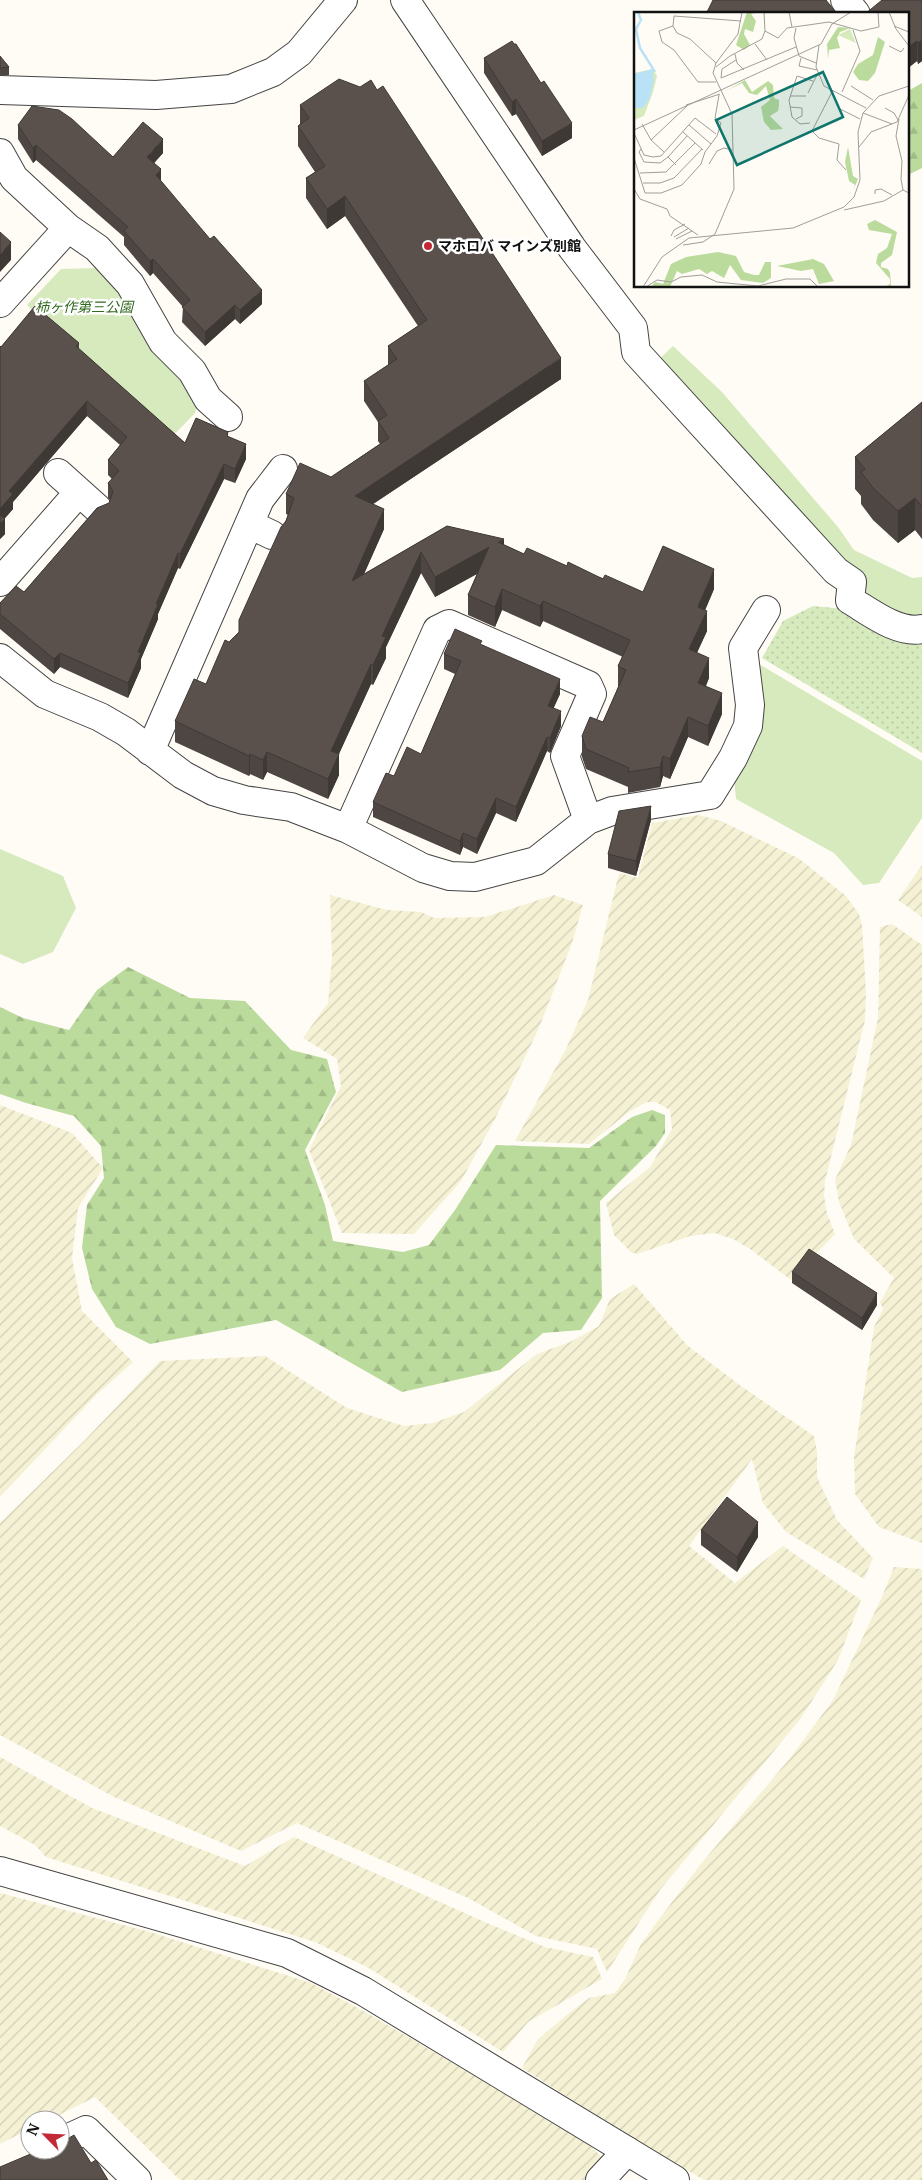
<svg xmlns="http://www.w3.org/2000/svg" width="922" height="2180" font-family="Merriweather,'Noto Sans JP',serif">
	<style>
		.farmland { fill: url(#farmland-furrows) }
		.grass { fill: #d6eabd }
		.forest { fill: url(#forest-firs) }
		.garden { fill: url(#garden-dots) }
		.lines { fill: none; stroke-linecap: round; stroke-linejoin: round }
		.minor-casing { stroke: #444; stroke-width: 30 }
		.tertiary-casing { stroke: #444; stroke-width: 30 }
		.minor { stroke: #fff; stroke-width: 28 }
		.tertiary { stroke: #fff; stroke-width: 28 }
		.wall { fill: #4d4642 }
		.shaded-wall { fill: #3f3936 }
		.building { fill: #5a514d; stroke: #3f3936 }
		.poi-dot { fill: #c22835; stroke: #fff; stroke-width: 2 }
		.labels { text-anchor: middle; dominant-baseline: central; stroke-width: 5; stroke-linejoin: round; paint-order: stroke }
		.poi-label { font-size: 14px; font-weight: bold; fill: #111; stroke: #fff; text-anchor: start }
		.park-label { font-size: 14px; font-style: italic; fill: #326a20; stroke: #fff }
		.inset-river { fill: none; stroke: #bae2f6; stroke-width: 2.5 }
		.inset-road { fill: none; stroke: #a09e9a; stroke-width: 1 }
		.view { fill: #0f766e; fill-opacity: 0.15; stroke: #0f766e; stroke-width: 2.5 }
		.inset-edge { fill: none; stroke: #111; stroke-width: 2.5 }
	</style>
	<defs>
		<pattern id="farmland-furrows" width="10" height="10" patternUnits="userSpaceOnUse" patternTransform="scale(1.25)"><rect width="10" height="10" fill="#f5f1d4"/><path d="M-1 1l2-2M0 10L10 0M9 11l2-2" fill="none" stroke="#d1ceb5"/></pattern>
		<pattern id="forest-firs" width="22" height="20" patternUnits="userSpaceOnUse" patternTransform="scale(1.25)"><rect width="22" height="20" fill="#bbdb9d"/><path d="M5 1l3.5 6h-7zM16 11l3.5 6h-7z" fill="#a0bb86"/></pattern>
		<pattern id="garden-dots" width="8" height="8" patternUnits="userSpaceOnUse" patternTransform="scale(1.25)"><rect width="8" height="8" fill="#d6eabd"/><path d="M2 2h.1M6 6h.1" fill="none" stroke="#b7c8a1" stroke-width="1.8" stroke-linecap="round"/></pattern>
	</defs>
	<rect width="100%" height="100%" fill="#fffcf5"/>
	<path class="farmland" d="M 699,815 L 721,821 L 798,858 L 845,895 L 859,914 L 862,925 L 866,993 L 865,1020 L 825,1181 L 824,1196 L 827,1213 L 835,1234 L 791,1280 L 750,1249 L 733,1239 L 715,1233 L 690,1236 L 637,1254 L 631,1252 L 614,1235 L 606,1203 L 650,1167 L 672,1129 L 670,1110 L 656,1102 L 647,1102 L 630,1111 L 589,1144 L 515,1141 L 565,1051 L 588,1000 L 619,873 L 638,878 L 652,823 Z
		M 922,865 L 922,917 L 898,900 Z
		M 330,895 L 387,910 L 421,912 L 434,918 L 485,917 L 554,895 L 583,905 L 572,943 L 539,1028 L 495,1119 L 461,1181 L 414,1234 L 342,1233 L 309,1150 L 341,1086 L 337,1059 L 303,1038 L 328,1003 L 332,957 Z
		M 892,924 L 922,945 L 922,1543 L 879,1527 L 855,1494 L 854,1457 L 874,1327 L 883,1309 L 880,1302 L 894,1278 L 854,1239 L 839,1202 L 835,1180 L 851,1145 L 878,1018 L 880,927 Z
		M 0,1105 L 72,1133 L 103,1168 L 78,1208 L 72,1258 L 82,1311 L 133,1362 L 96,1395 L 0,1497 Z
		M 634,1284 L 688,1346 L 741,1386 L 814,1436 L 817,1452 L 817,1477 L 837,1520 L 873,1558 L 864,1579 L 786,1532 L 763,1503 L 752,1459 L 689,1546 L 735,1583 L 783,1546 L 861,1600 L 838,1660 L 801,1718 L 660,1890 L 607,1972 L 597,1949 L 536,1936 L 468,1898 L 297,1823 L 241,1851 L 114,1797 L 0,1735 L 0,1523 L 84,1441 L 160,1361 L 265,1356 L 347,1408 L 404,1426 L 433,1423 L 464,1412 L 537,1354 L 570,1342 L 599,1326 L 610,1299 Z
		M 894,1567 L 922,1569 L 922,2180 L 704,2180 L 620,2130 L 522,2068 L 538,2039 L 568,2014 L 589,1998 L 615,1993 L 625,1979 L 641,1944 L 657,1922 L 700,1865 L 791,1757 L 833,1700 L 881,1599 Z
		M 0,1757 L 92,1808 L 245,1866 L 294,1837 L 487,1923 L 545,1947 L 593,1957 L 602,1979 L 528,2022 L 503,2052 L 367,1967 L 315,1942 L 46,1857 L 35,1845 L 0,1826 Z
		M 0,1893 L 150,1932 L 311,1983 L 367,2013 L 535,2111 L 590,2146 L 604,2159 L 585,2180 L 180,2180 L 95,2097 L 49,2120 L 30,2120 L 30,2129 L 0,2144 Z"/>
	<path class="grass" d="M 100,268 L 120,290 L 199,401 L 195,413 L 169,440 L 27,305 L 61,269 Z
		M 673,346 L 722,392 L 838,527 L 854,550 L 912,578 L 922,577 L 922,622 L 904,622 L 856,594 L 654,364 Z
		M 759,664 L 922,761 L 922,818 L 879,883 L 863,885 L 834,853 L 736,799 L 734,778 L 762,721 Z
		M 0,849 L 63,876 L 76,908 L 53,952 L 23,964 L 0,954 Z"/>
	<path class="forest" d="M 922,83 L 922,168 L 908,175 L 908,91 Z
		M 128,967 L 190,998 L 245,1001 L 291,1050 L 327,1059 L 336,1092 L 305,1150 L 325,1205 L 333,1241 L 403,1252 L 429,1245 L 455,1210 L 496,1145 L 589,1148 L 632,1117 L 652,1110 L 665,1115 L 665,1133 L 656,1146 L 600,1201 L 602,1298 L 581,1330 L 543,1333 L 500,1370 L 402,1392 L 276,1320 L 150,1344 L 116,1327 L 92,1289 L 82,1248 L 87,1205 L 104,1178 L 101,1146 L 74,1116 L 26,1103 L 0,1094 L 0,1007 L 23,1018 L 69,1030 L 97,990 Z"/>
	<path class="garden" d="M 813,606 L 844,609 L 922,638 L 922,753 L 762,658 L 783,621 Z"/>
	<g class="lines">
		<g class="minor-casing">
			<path id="minor" d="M 405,0 L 572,248 L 633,328 L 636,352 L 836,571 L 852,582 L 850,600 C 870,612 898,634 922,629
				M 845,0 L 856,14
				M 0,90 L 156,95 L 231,89 L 273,72 L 299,53 L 343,0
				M 0,153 L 14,178 L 68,228 L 97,248 L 130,284 L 163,342 L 192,371 L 208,399 L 228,417
				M 0,303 L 68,228
				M 58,473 L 97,508
				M 249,524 L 272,535
				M 0,582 L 79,492
				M 0,658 L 45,694 L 100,717 L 126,732 L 183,775 L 213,791 L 244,800 L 291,807 L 348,829 L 423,868 L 450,876 L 475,877 L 536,861 L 588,820 L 612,811 L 710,795 L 733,758 L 748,726 L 750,705 L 743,648 L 766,610
				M 150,751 L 260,499 L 283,469
				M 348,829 L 437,630 L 449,624 L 588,685 L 592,694 L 565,756 L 588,820
				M 60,2142 L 86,2130 L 137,2180
				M 600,2180 L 627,2151"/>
		</g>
		<g class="tertiary-casing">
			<path id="tertiary" d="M 0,1871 L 287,1953 L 363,1991 L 675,2180"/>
		</g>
		<use href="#minor" class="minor"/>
		<use href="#tertiary" class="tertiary"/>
	</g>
	<path class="wall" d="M 922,0 L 922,61 L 918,64 L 917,61 L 908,68 L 908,14 Z
		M 0,56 L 9,67 L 9,75 L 0,76 Z
		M 484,58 L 572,138 L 542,156 L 516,114 L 512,116 L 484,73 Z
		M 300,105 L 561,379 L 373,504 L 384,529 L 364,574 L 447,526 L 504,545 L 524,554 L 567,566 L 643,592 L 714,589 L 705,610 L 707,631 L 697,653 L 709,678 L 706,686 L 722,714 L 708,746 L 688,737 L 670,779 L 663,776 L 660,787 L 628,793 L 628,787 L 586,769 L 582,757 L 582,736 L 603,722 L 618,687 L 618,666 L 623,657 L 543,621 L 540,627 L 502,610 L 495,627 L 468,615 L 468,595 L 477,574 L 435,597 L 421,573 L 386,647 L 386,658 L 373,685 L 371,684 L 339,754 L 339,775 L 328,799 L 267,772 L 263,780 L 250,774 L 249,776 L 175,742 L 175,721 L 206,684 L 229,642 L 239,632 L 288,515 L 286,514 L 286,494 L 331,477 L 380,444 L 378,441 L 378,422 L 364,401 L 364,381 L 388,365 L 388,346 L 418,326 L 345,216 L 327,229 L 306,198 L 306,178 L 315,172 L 298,146 L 298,126 L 300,124 Z
		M 18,125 L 113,157 L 163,153 L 154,163 L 161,181 L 262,304 L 240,324 L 235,319 L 205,346 L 182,322 L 183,307 L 153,273 L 150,276 L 124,245 L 124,237 L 36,160 L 33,163 L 18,139 Z
		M 35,306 L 79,343 L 79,349 L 185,443 L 196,418 L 228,432 L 228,437 L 246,444 L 246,459 L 235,483 L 224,479 L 180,569 L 178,568 L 158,614 L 158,619 L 141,659 L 141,668 L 128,698 L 60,667 L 54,674 L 0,629 L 0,603 L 16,586 L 24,592 L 97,508 L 109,503 L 110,500 L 108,498 L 108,483 L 112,479 L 108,475 L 108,460 L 120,445 L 87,416 L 13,502 L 13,509 L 4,519 L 5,534 L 0,539 L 0,346 L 1,347 Z
		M 922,402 L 922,539 L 915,530 L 898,543 L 873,520 L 861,504 L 861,496 L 855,489 L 855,457 Z
		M 482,645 L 560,694 L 553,708 L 561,726 L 550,753 L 547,751 L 516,822 L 496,813 L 477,854 L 463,847 L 460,855 L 373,817 L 373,802 L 421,754 L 455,674 L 444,669 L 444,654 Z
		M 651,820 L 636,876 L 608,868 L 608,854 Z
		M 792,1272 L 877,1305 L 862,1330 L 792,1283 Z
		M 701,1530 L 758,1537 L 737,1572 L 701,1545 Z"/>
	<path class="shaded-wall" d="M 922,40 L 922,61 L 918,64 L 918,43 Z
		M 917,41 L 917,61 L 908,68 L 908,47 Z
		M 516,99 L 516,114 L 512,116 L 512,102 Z
		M 572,123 L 572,138 L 542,156 L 542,141 Z
		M 163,139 L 163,153 L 147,171 L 147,157 Z
		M 36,145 L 36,160 L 33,163 L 33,148 Z
		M 161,169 L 161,183 L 156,175 Z
		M 345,196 L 345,216 L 327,229 L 327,209 Z
		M 11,242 L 11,260 L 0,272 L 0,255 Z
		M 153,259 L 153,273 L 150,276 L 150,261 Z
		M 262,290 L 262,304 L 240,324 L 240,310 Z
		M 235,305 L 235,319 L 205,346 L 205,332 Z
		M 561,358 L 561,379 L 355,516 L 355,496 Z
		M 87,401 L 87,416 L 13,502 L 13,509 L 0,524 L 0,509 L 9,491 Z
		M 246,444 L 246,459 L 235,483 L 235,469 Z
		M 224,464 L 224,479 L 180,569 L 180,554 Z
		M 915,498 L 915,530 L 898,543 L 898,511 Z
		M 384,509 L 384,529 L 352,601 L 352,581 Z
		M 5,519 L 5,534 L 0,539 L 0,524 Z
		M 504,539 L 504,559 L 498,542 Z
		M 489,547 L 489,567 L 435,597 L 435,577 Z
		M 421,552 L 421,573 L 386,647 L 386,658 L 373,685 L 373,665 L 382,636 Z
		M 178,553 L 178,568 L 158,614 L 158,619 L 141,659 L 141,668 L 128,698 L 128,683 L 138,652 L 156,604 Z
		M 714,569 L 714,589 L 698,627 L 698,607 Z
		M 502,589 L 502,610 L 495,627 L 495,607 Z
		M 543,601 L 543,621 L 540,627 L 540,606 Z
		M 707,611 L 707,631 L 689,669 L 689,649 Z
		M 60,653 L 60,667 L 54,674 L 54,659 Z
		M 709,658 L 709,678 L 698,703 L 698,683 Z
		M 371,664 L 371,684 L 331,771 L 331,751 Z
		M 560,679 L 560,694 L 548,721 L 548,706 Z
		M 722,693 L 722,714 L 708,746 L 708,726 Z
		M 561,711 L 561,726 L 550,753 L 550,738 Z
		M 688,717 L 688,737 L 670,779 L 670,759 Z
		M 547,737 L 547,751 L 516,822 L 516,807 Z
		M 267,752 L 267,772 L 263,780 L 263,760 Z
		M 250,754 L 250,774 L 249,776 L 249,756 Z
		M 339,754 L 339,775 L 328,799 L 328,779 Z
		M 663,756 L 663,776 L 660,787 L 660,767 Z
		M 496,798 L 496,813 L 477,854 L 477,839 Z
		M 651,806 L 651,820 L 636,876 L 636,861 Z
		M 463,833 L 463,847 L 460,855 L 460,841 Z
		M 877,1293 L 877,1305 L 862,1330 L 862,1318 Z
		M 758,1522 L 758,1537 L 737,1572 L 737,1557 Z"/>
	<path class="building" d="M 713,0 L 826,0 L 837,14 L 706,14 Z
		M 882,0 L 922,0 L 922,40 L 918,43 L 917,41 L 908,47 L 908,14 L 865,14 Z
		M 512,41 L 514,44 L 516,44 L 541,83 L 544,81 L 572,123 L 542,141 L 516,99 L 512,102 L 484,58 Z
		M 0,56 L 9,67 L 0,68 Z
		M 339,79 L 360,87 L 371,80 L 377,90 L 383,86 L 561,358 L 355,496 L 384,509 L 352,581 L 447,526 L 504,539 L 498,542 L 524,554 L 527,548 L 567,566 L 568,562 L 603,579 L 605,575 L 643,592 L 663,546 L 714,569 L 698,607 L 707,611 L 689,649 L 709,658 L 698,683 L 722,693 L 708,726 L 688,717 L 670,759 L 663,756 L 660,767 L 628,772 L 629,768 L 586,749 L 582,736 L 590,717 L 603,722 L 626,670 L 618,666 L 630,640 L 543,601 L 540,606 L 502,589 L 495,607 L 468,595 L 489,547 L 435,577 L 421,552 L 382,636 L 386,637 L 373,665 L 371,664 L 331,751 L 339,754 L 328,779 L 267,752 L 263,760 L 250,754 L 249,756 L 175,721 L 194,679 L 206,684 L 225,640 L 229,642 L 239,632 L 239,620 L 281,527 L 286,521 L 294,498 L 286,494 L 300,463 L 331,477 L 389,438 L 378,421 L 387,415 L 364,381 L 397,359 L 388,346 L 427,320 L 345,196 L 327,209 L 306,178 L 325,166 L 298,126 L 309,118 L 300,105 Z
		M 32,106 L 59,110 L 72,119 L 113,157 L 143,122 L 163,139 L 147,157 L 161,169 L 156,175 L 210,239 L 214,236 L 262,290 L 240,310 L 235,305 L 205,332 L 182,307 L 190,300 L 153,259 L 150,261 L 124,231 L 128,227 L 36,145 L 33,148 L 18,125 Z
		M 0,232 L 11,242 L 0,255 Z
		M 35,306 L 79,343 L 76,346 L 185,443 L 196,418 L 228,432 L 227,436 L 246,444 L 235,469 L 224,464 L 180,554 L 178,553 L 156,604 L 158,604 L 138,652 L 141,653 L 128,683 L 60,653 L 54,659 L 0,614 L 0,603 L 16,586 L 24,592 L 97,508 L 109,503 L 113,491 L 108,483 L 119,471 L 108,460 L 127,437 L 87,401 L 9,491 L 13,494 L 0,509 L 0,346 L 1,347 Z
		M 922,402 L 922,507 L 915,498 L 898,511 L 873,488 L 861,472 L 865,469 L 855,457 Z
		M 0,515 L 5,519 L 0,524 Z
		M 455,629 L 482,641 L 480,644 L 560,679 L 548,706 L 561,711 L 550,738 L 547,737 L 516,807 L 496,798 L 477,839 L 463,833 L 460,841 L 373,802 L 386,773 L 394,776 L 407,747 L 421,754 L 461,661 L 444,654 Z
		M 651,806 L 636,861 L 608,854 L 619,811 Z
		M 809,1249 L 877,1293 L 862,1318 L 792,1272 Z
		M 727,1497 L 758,1522 L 737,1557 L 701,1530 Z
		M 74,2135 L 91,2163 L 96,2160 L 108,2180 L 0,2180 L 0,2167 L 40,2150 L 60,2150 L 60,2139 L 69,2138 Z"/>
	<circle class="poi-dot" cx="428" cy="246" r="5"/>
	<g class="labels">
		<g class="poi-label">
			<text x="438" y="246">マホロバ マインズ別館</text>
		</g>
		<g class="park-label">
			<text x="84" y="307">柿ヶ作第三公園</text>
		</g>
	</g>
	<g transform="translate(634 12)">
		<rect width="275" height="275" fill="#fffcf5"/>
		<path d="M 216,17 L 222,31 L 204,23 ZM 19,57 L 23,64 L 19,80 L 10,104 L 0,108 L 0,61 Z" fill="#d6eabd"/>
		<path d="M 113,0 L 125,0 L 117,2 L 122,9 L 119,20 L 111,17 L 110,22 L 116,33 L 110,38 L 102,33 ZM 204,15 L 216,16 L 206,20 L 203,26 L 206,36 L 195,38 L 194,47 L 193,32 ZM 244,25 L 251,30 L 241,61 L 234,69 L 225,68 L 219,60 L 224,52 L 239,43 ZM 111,68 L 118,80 L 134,69 L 139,73 L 140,86 L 145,88 L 145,94 L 144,99 L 136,104 L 149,117 L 137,118 L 130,110 L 127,95 L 136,88 L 132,74 L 123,83 L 115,81 L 108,71 L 92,79 ZM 214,135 L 219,164 L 224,167 L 219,179 L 221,173 L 215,169 L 211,150 ZM 241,208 L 263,220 L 258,243 L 247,251 L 247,255 L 254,257 L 256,261 L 257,273 L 255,275 L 251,275 L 256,272 L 256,267 L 242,251 L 244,242 L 253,236 L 258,222 L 235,218 L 233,212 ZM 84,240 L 102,244 L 110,260 L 120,263 L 125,263 L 131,250 L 137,250 L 137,266 L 129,271 L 107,268 L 96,253 L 90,266 L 78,259 L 73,262 L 65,257 L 48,262 L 43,259 L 36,275 L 17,275 L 21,270 L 29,272 L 37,252 L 52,245 ZM 179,247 L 190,252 L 200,269 L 185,272 L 179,257 L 167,259 L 143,254 Z" fill="#bbdb9d"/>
		<path d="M 18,57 L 20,68 L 15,88 L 9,96 L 0,96 L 0,62 Z" fill="#bae2f6"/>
		<path class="inset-river" d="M 4,0 L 7,8 L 2,17 L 6,36 L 21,60"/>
		<path class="inset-road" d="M 130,0 L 131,19M 155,0 L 158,15M 255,0 L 262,17 L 275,34M 39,14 L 25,19 L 28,30 L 40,38 L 64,70 L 82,70M 260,14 L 275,20M 162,16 L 160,26 L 165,44 L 182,51M 121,32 L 133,48M 185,33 L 182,55 L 190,74 L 232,96M 255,34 L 267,40 L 270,36M 101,42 L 103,51 L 110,58M 167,46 L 165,54 L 183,58M 102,48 L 88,57 L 87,66 L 162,35M 82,51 L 56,27 L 43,21 L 39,14 L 40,4 L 107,9M 82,55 L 96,44 L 128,27 L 131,19 L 144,26 L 153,16 L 195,10 L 227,19 L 245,15 L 244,0M 217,74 L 239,88M 199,78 L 178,119 L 185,126 L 205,132 L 203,148 L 212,158M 208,80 L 226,39 L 219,18M 174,81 L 184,61M 156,84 L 172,84M 52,93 L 86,82M 156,95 L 168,96 L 168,104 L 162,107M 251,96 L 260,101 L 264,108M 206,97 L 226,107M 229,101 L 258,112M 265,107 L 262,124 L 268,149 L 267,167 L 269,178 L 275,181M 176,111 L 166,112 L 158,105 L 155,88 L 163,64 L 179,69M 8,112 L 17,128 L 30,140M 55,113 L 77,132M 0,118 L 187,32 L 198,12 L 217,0M 49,120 L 69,138M 0,121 L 10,143 L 19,145 L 27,144 L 61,106 L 82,122M 17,128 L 54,93M 225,135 L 237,120 L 263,110 L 275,83M 7,137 L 5,140 L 10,150 L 26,151 L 34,145 L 42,153M 34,145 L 53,124M 0,146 L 11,181 L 27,181 L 48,173 L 67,152 L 71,140 L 83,124 L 87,111 L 81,106 L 85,83M 75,152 L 83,139 L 90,136 L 98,138M 6,161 L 32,160 L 61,131M 9,171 L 26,171 L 40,166 L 68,137M 0,177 L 6,187 L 33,197 L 36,204 L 64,223M 241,182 L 241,178 L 247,177 L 258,183M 210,198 L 250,189 L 269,178M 37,224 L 40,218 L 51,212M 40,225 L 55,216M 42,227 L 58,219M 49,233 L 69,230 L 81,222 L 100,177 L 98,102 L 79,61 L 82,51 L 104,22 L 108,0M 9,275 L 28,245 L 55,226 L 159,216 L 210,195 L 220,185 L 226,168 L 224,120 L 229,101 L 245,84 L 275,74M 12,275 L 23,268 L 37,270 L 47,265 L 68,263 L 83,270 L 124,274 L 152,267 L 176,267 L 184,275"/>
		<path class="view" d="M 189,60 L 209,105 L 103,153 L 82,108 Z"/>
		<rect width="275" height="275" class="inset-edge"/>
	</g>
	<g transform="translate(45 2135) rotate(294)"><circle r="24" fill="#ffffff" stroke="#a0a0a0"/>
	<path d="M0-4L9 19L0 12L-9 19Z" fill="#c22835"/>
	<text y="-8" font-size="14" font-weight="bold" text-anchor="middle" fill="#111111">N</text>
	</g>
</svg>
